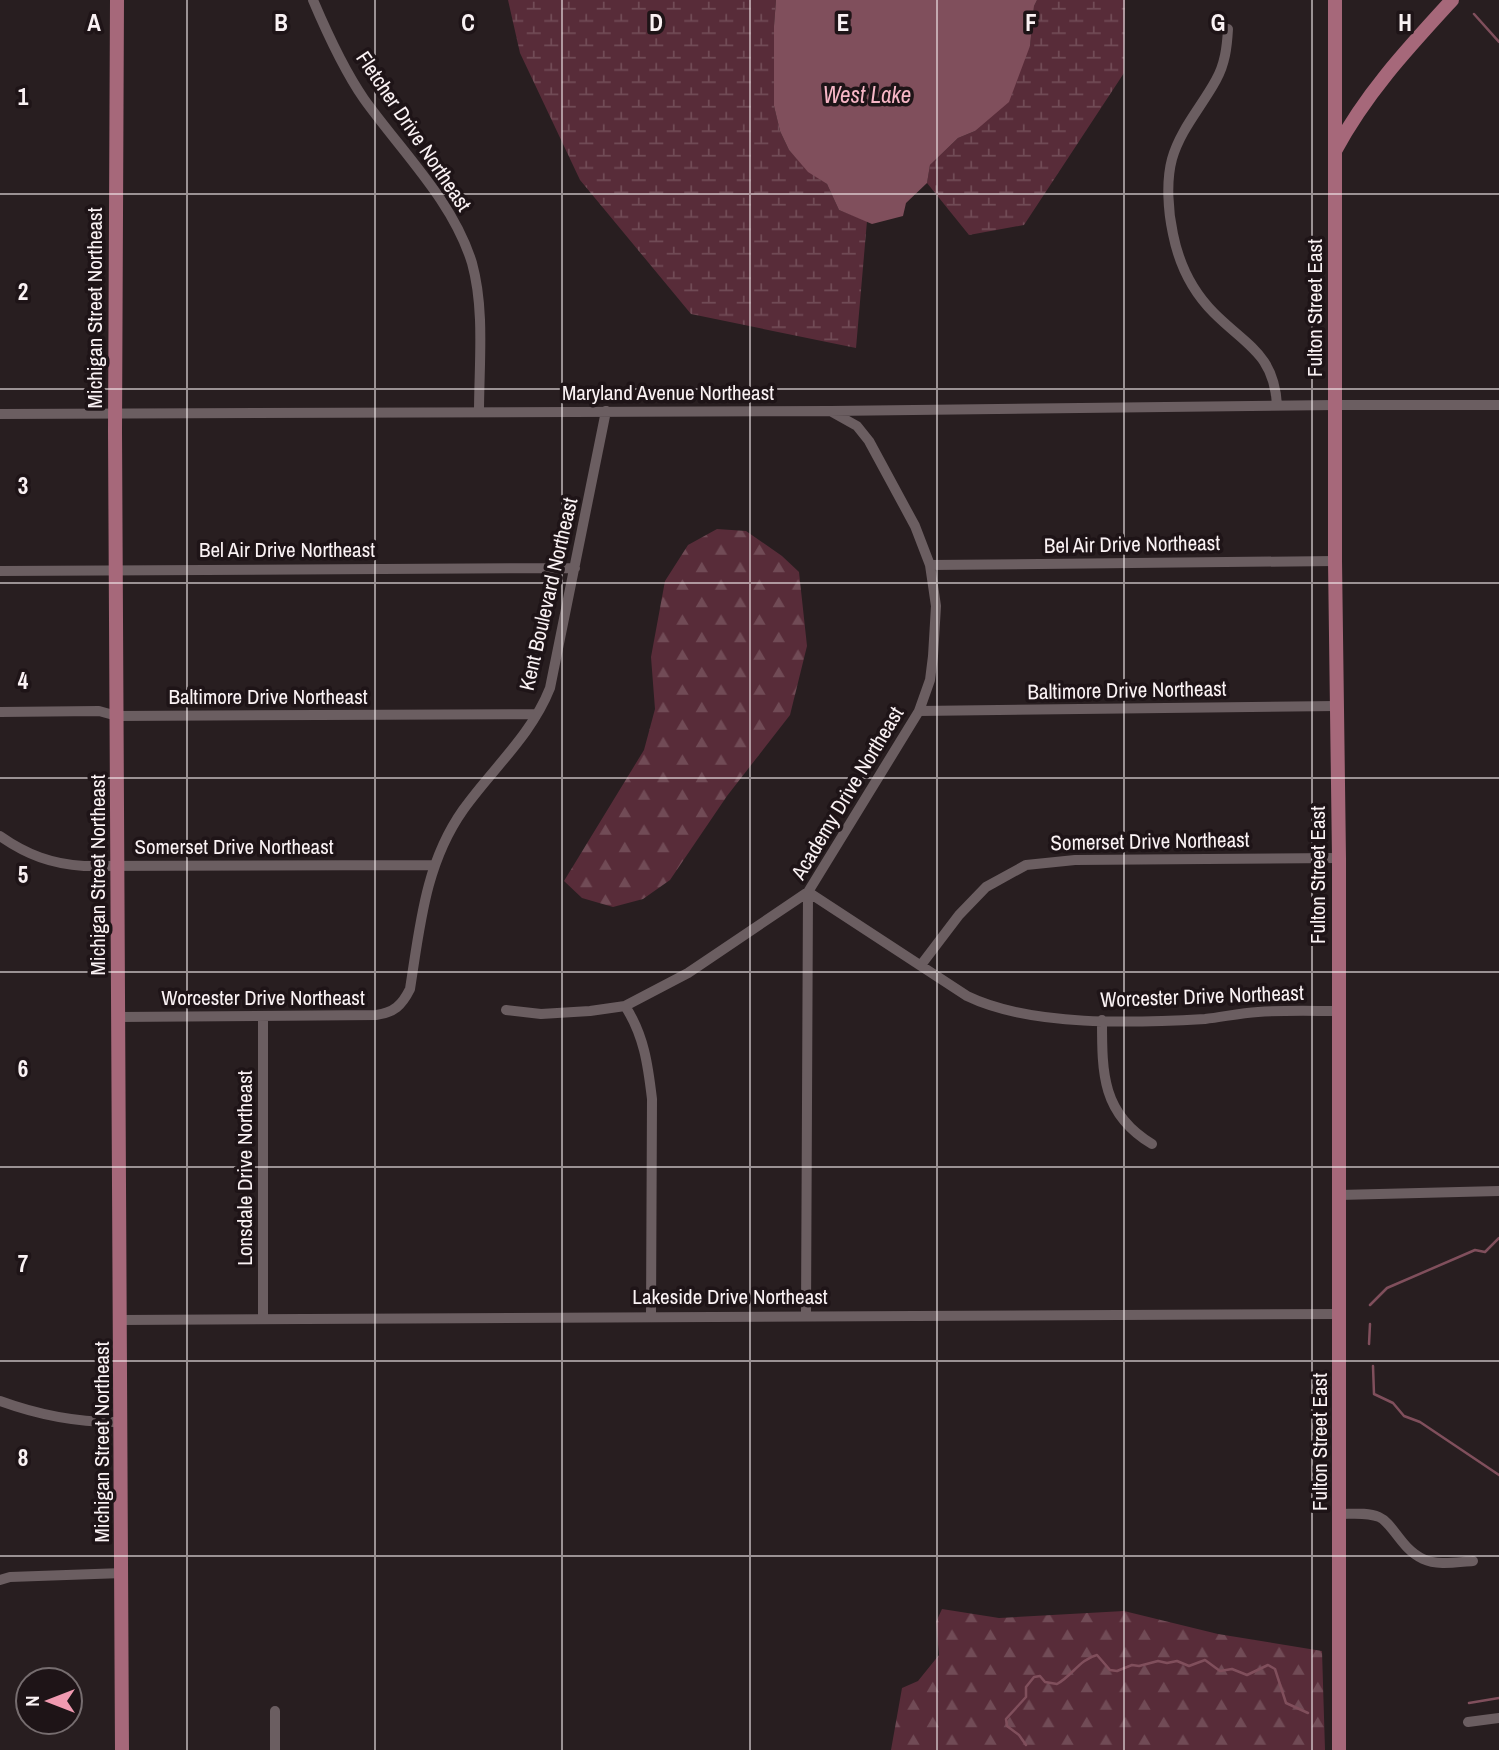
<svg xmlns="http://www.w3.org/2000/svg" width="1499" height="1750" font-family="'Archivo Narrow',sans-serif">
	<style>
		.forest { fill: url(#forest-firs) }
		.wetland { fill: url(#wetland-marsh) }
		.water { fill: #804f5c }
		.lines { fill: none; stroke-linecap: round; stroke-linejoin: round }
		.stream { stroke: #804f5c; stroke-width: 2.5 }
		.minor { stroke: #6b5e61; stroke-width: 10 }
		.major { stroke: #a6687a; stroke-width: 14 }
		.grid { fill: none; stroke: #faf2f4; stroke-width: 2; stroke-opacity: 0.55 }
		.labels { text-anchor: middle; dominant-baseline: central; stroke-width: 7; stroke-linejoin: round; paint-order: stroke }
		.street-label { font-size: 21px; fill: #faf2f4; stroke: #1e1417 }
		.water-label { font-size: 23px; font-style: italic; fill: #f7b6c6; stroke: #1e1417 }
		.grid-label { font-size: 23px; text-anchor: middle; font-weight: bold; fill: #faf2f4; stroke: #1e1417; stroke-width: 7; stroke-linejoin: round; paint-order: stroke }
	</style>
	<defs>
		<pattern id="forest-firs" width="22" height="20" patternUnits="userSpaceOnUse" patternTransform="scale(1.75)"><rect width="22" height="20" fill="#582c39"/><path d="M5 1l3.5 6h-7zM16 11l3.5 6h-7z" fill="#714b56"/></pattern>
		<pattern id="wetland-marsh" width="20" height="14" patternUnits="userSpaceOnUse" patternTransform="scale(1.75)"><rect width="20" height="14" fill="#582c39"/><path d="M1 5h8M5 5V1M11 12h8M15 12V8" fill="none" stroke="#714b56"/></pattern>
	</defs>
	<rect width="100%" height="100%" fill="#281e20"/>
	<path class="forest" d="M 717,529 L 746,531 L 782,556 L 799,572 L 807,646 L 790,715 L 727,796 L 670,880 L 643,899 L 613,907 L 582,898 L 564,881 L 644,750 L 655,709 L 651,657 L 665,581 L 688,545 Z
		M 942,1609 L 999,1618 L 1124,1611 L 1218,1634 L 1322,1651 L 1325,1750 L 891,1750 L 902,1688 L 918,1681 L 939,1655 L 936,1622 Z"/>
	<path class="wetland" d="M 508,0 L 776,0 L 774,26 L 774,106 L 780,131 L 789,150 L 808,171 L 827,184 L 839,210 L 867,221 L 856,348 L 691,314 L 580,180 L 520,53 Z
		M 1037,0 L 1125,0 L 1124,73 L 1024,225 L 969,235 L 927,183 L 930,165 L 958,138 L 975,131 L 1030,46 L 1034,6 Z"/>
	<path class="water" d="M 776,0 L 1037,0 L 1034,6 L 1030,46 L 1009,102 L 975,131 L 958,138 L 930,165 L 927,183 L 906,203 L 903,216 L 872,224 L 839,210 L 827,184 L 808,172 L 789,150 L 780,131 L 774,106 L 774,26 Z"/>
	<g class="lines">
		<path class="stream" d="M 1474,14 L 1499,42
			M 1370,1305 L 1387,1288 L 1475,1250 L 1485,1252 L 1499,1238
			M 1369,1344 L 1370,1324
			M 1373,1366 L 1374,1394 L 1393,1403 L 1404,1416 L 1420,1422 L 1499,1475
			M 1469,1703 L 1499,1698
			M 1026,1745 L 1019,1735 L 1007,1726 L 1006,1719 L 1026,1697 L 1026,1687 L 1034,1677 L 1040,1676 L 1045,1682 L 1057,1684 C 1072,1676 1080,1659 1097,1655 L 1110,1670 L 1117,1671 L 1132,1665 L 1139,1666 L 1158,1661 L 1167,1663 L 1177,1661 L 1189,1666 L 1205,1660 L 1220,1671 L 1232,1669 L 1247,1675 L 1268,1665 L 1275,1669 L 1286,1703 L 1308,1713"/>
		<path class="minor" d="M 313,0 C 327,33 344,70 364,99 C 402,152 453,201 472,263 C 485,310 479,364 479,412
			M 1228,29 C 1227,47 1225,64 1216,80 C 1202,106 1180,130 1172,159 C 1166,181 1168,211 1173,234 C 1179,264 1192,291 1214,313 C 1247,346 1274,354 1277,405
			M 0,414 L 830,411 L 1336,405 L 1499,405
			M 930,565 L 1335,561
			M 0,571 L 575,568
			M 919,711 L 1336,706
			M 0,712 L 99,711 L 117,716 L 537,714
			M 0,836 C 27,855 52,864 84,866 L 433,865
			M 921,965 L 959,915 L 986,887 L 1026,865 L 1075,860 L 1339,858
			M 625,1006 C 644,1035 648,1065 652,1099 L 651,1316
			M 506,1010 L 541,1014 L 590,1011 L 625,1006 L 688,973 L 808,892 L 967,996 C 1031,1027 1135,1023 1205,1019 C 1223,1017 1240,1013 1258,1012 C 1285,1010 1312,1011 1338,1011
			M 119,1017 L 376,1015 C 394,1013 402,1005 410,989 C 420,926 425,864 463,810 C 492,769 531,736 550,688 L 606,411
			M 263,1017 L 263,1319
			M 1102,1020 C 1102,1074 1102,1114 1152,1144
			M 1339,1195 L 1499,1191
			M 806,1315 L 808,892 L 919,711 L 930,680 L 933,656 L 936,606 L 930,565 L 915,526 L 869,441 L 857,426 L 832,412
			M 121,1320 L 1340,1314
			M 0,1401 C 41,1416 78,1423 121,1422
			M 1340,1514 C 1352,1514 1367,1512 1379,1517 C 1393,1523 1401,1549 1423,1559 C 1438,1566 1457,1562 1473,1561
			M 0,1580 L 10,1577 L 123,1573
			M 1468,1722 L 1499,1718
			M 275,1750 L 275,1711"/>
		<path class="major" d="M 117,0 L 115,431 L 122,1750
			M 1335,0 L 1335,561 L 1339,858 L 1339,1750
			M 1335,151 C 1366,93 1408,48 1452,0"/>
	</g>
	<path class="grid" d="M 187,0 L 187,1750M 375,0 L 375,1750M 562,0 L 562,1750M 750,0 L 750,1750M 937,0 L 937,1750M 1124,0 L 1124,1750M 1312,0 L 1312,1750M 0,194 L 1499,194M 0,389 L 1499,389M 0,583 L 1499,583M 0,778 L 1499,778M 0,972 L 1499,972M 0,1167 L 1499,1167M 0,1361 L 1499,1361M 0,1556 L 1499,1556"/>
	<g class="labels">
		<g class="street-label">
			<text transform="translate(414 131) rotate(56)">Fletcher Drive Northeast</text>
			<text transform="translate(94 308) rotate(-90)">Michigan Street Northeast</text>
			<text transform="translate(1314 308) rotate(-90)">Fulton Street East</text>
			<text x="668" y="392">Maryland Avenue Northeast</text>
			<text transform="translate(1132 544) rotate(-1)">Bel Air Drive Northeast</text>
			<text x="287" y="549">Bel Air Drive Northeast</text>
			<text transform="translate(548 594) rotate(-77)">Kent Boulevard Northeast</text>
			<text transform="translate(1127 690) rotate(-1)">Baltimore Drive Northeast</text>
			<text x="268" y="696">Baltimore Drive Northeast</text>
			<text transform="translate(847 793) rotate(-59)">Academy Drive Northeast</text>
			<text transform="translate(1150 841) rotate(-1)">Somerset Drive Northeast</text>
			<text x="234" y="846">Somerset Drive Northeast</text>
			<text transform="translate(97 875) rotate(-90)">Michigan Street Northeast</text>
			<text transform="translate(1317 875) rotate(-90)">Fulton Street East</text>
			<text transform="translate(1202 996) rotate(-2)">Worcester Drive Northeast</text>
			<text x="263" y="997">Worcester Drive Northeast</text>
			<text transform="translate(244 1168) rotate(-90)">Lonsdale Drive Northeast</text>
			<text x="730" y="1296">Lakeside Drive Northeast</text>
			<text transform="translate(101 1442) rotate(-90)">Michigan Street Northeast</text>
			<text transform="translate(1319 1442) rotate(-90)">Fulton Street East</text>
		</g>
		<g class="water-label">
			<text x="867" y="94">West Lake</text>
		</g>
	</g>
	<g class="grid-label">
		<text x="94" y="31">A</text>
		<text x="281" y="31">B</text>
		<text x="468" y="31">C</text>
		<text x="656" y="31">D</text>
		<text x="843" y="31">E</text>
		<text x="1031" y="31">F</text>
		<text x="1218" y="31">G</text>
		<text x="1405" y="31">H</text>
		<text x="23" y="105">1</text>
		<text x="23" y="300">2</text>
		<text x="23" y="494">3</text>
		<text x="23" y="689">4</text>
		<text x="23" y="883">5</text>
		<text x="23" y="1077">6</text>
		<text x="23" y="1272">7</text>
		<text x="23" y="1466">8</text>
	</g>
	<g transform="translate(49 1701) rotate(270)"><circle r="33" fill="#1e1417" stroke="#766d6f" stroke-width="2"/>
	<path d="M0-5L12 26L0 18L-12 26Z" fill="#f19ab1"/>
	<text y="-10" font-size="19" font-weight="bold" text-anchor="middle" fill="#faf2f4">N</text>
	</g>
</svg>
